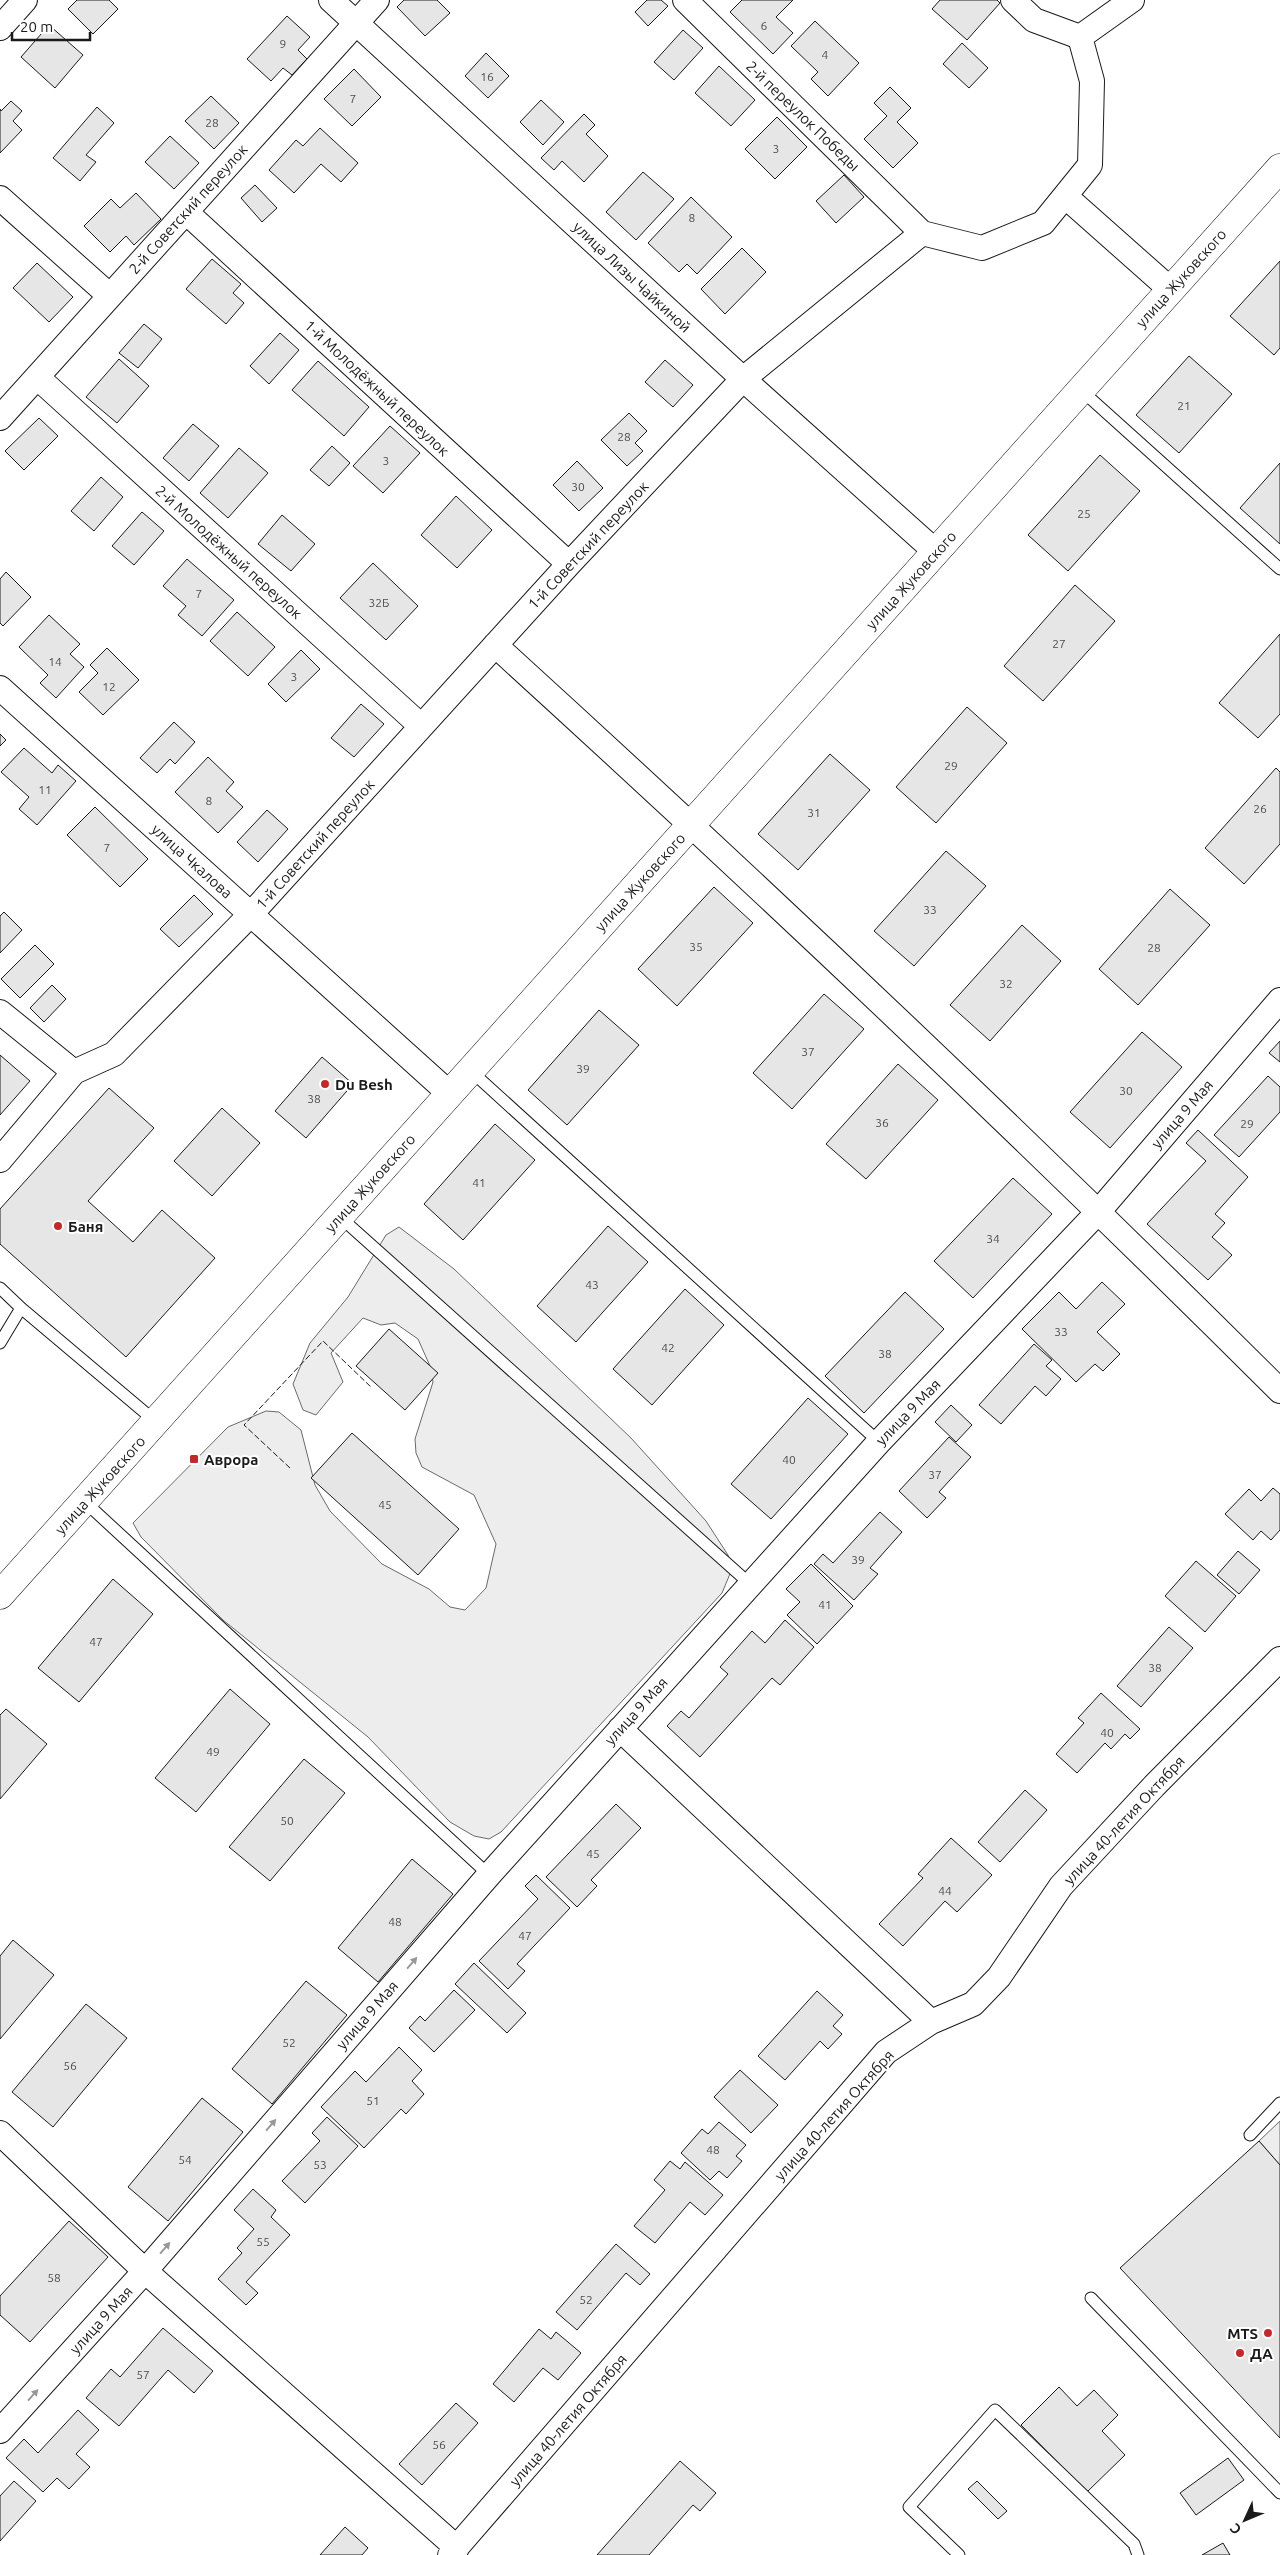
<svg xmlns="http://www.w3.org/2000/svg" width="1280" height="2555" font-family="Ubuntu,sans-serif">
	<style>
		.built { fill: #ededed; stroke: #6a6a6a }
		.building { fill: #e6e6e6; stroke: #1a1a1a }
		.lines { fill: none; stroke-linecap: round; stroke-linejoin: round }
		.service-casing { stroke: #1a1a1a; stroke-width: 13 }
		.minor-casing { stroke: #1a1a1a; stroke-width: 26 }
		.tertiary-casing { stroke: #1a1a1a; stroke-width: 29 }
		.service { stroke: #fff; stroke-width: 11 }
		.minor { stroke: #fff; stroke-width: 24 }
		.tertiary { stroke: #fff; stroke-width: 28 }
		.fence { stroke: #1a1a1a; stroke-width: 1; stroke-dasharray: 6 2.5; stroke-linecap: butt }
		.oneway { fill: #989898 }
		.poi-dot { fill: #c62828; stroke: #fff; stroke-width: 2 }
		.labels { text-anchor: middle; dominant-baseline: central; stroke-width: 4; stroke-linejoin: round; paint-order: stroke }
		.number-label { font-size: 12px; fill: #4d4d4d }
		.street-label { font-size: 15px; fill: #1a1a1a; stroke: #fff }
		.poi-label { font-size: 15px; font-weight: bold; fill: #1a1a1a; stroke: #fff; text-anchor: start }
	</style>
	<rect width="100%" height="100%" fill="#fff"/>
	<path class="built" d="M 399,1227 L 454,1269 L 631,1438 L 706,1521 L 728,1555 L 732,1569 L 722,1593 L 501,1832 L 489,1839 L 474,1836 L 450,1822 L 368,1737 L 223,1620 L 141,1537 L 133,1523 L 228,1427 L 266,1411 L 279,1412 L 301,1430 L 315,1485 L 330,1511 L 382,1564 L 429,1589 L 450,1607 L 465,1610 L 486,1588 L 496,1544 L 474,1495 L 422,1467 L 416,1453 L 415,1439 L 433,1382 L 430,1366 L 418,1339 L 395,1323 L 381,1325 L 363,1318 L 331,1353 L 343,1382 L 316,1415 L 303,1410 L 293,1384 L 310,1343 L 348,1297 L 386,1235 Z
		M 1280,2121 L 1280,2165 L 1259,2141 Z"/>
	<path class="building" d="M 77,0 L 109,0 L 118,9 L 93,34 L 68,9 Z
		M 404,0 L 437,0 L 450,13 L 425,36 L 397,7 Z
		M 647,0 L 661,0 L 668,6 L 648,26 L 635,12 Z
		M 742,0 L 793,0 L 776,17 L 793,33 L 773,54 L 730,12 Z
		M 940,0 L 997,0 L 1000,3 L 967,40 L 932,9 Z
		M 287,16 L 310,37 L 298,50 L 307,59 L 292,75 L 283,68 L 271,81 L 247,59 Z
		M 815,21 L 859,63 L 828,96 L 811,79 L 818,72 L 791,46 Z
		M 49,25 L 83,55 L 55,88 L 21,57 Z
		M 683,30 L 703,48 L 674,80 L 654,62 Z
		M 962,43 L 988,68 L 969,88 L 943,64 Z
		M 486,53 L 509,76 L 488,98 L 465,76 Z
		M 719,66 L 755,100 L 731,126 L 695,93 Z
		M 354,69 L 381,97 L 352,126 L 324,99 Z
		M 890,87 L 911,108 L 897,122 L 918,143 L 893,168 L 864,139 L 887,116 L 874,103 Z
		M 211,96 L 239,123 L 214,149 L 185,121 Z
		M 541,100 L 564,122 L 543,145 L 520,122 Z
		M 11,101 L 22,111 L 13,121 L 22,130 L 0,153 L 0,109 L 1,111 Z
		M 97,107 L 114,123 L 86,155 L 96,162 L 80,181 L 53,158 Z
		M 584,114 L 595,125 L 586,134 L 608,156 L 584,182 L 562,161 L 554,170 L 541,158 Z
		M 777,117 L 807,147 L 775,179 L 745,149 Z
		M 320,128 L 358,163 L 341,182 L 321,164 L 294,193 L 269,170 L 296,140 L 303,146 Z
		M 170,136 L 199,163 L 174,189 L 145,162 Z
		M 643,172 L 674,199 L 636,240 L 606,212 Z
		M 844,175 L 864,197 L 836,223 L 816,201 Z
		M 255,185 L 277,208 L 262,222 L 241,198 Z
		M 136,193 L 161,219 L 134,245 L 126,236 L 110,252 L 84,226 L 111,199 L 120,208 Z
		M 691,197 L 732,237 L 697,274 L 687,264 L 679,272 L 648,243 Z
		M 742,248 L 766,272 L 725,314 L 701,289 Z
		M 212,259 L 241,284 L 233,293 L 244,303 L 226,324 L 186,289 Z
		M 1280,261 L 1280,348 L 1274,355 L 1230,316 Z
		M 37,263 L 73,297 L 49,322 L 13,288 Z
		M 144,324 L 162,339 L 138,368 L 119,353 Z
		M 280,333 L 299,350 L 269,384 L 250,366 Z
		M 1189,356 L 1232,394 L 1179,453 L 1136,415 Z
		M 119,359 L 149,386 L 117,423 L 86,397 Z
		M 665,360 L 693,385 L 673,407 L 645,382 Z
		M 318,361 L 369,407 L 344,436 L 292,390 Z
		M 629,413 L 647,431 L 635,443 L 643,451 L 627,466 L 601,440 Z
		M 39,418 L 58,436 L 24,470 L 5,451 Z
		M 193,424 L 219,446 L 189,481 L 163,458 Z
		M 390,426 L 420,453 L 383,493 L 353,466 Z
		M 332,446 L 350,463 L 329,486 L 310,470 Z
		M 239,448 L 268,473 L 228,518 L 200,493 Z
		M 1100,455 L 1140,491 L 1068,571 L 1028,535 Z
		M 577,461 L 603,488 L 579,511 L 553,485 Z
		M 1280,463 L 1280,544 L 1240,508 Z
		M 101,477 L 123,497 L 94,531 L 71,511 Z
		M 456,496 L 492,530 L 457,568 L 421,535 Z
		M 142,512 L 164,531 L 134,565 L 112,546 Z
		M 282,515 L 315,544 L 291,571 L 258,544 Z
		M 187,559 L 234,600 L 202,636 L 178,615 L 186,606 L 163,586 Z
		M 373,563 L 418,606 L 386,640 L 340,598 Z
		M 6,572 L 31,597 L 3,626 L 0,623 L 0,579 Z
		M 1075,585 L 1115,621 L 1043,701 L 1004,666 Z
		M 237,612 L 275,647 L 248,676 L 210,641 Z
		M 49,615 L 80,644 L 70,654 L 84,667 L 56,698 L 40,683 L 48,675 L 19,647 Z
		M 1280,634 L 1280,714 L 1258,738 L 1219,703 Z
		M 107,648 L 139,680 L 103,715 L 79,692 L 98,673 L 90,665 Z
		M 301,650 L 320,669 L 286,702 L 268,684 Z
		M 361,704 L 384,724 L 354,757 L 331,738 Z
		M 967,707 L 1007,743 L 936,823 L 896,787 Z
		M 174,722 L 195,742 L 175,764 L 170,759 L 157,773 L 140,758 Z
		M 0,734 L 6,740 L 0,746 Z
		M 24,748 L 52,773 L 58,765 L 76,781 L 37,825 L 19,809 L 29,797 L 1,772 Z
		M 830,754 L 870,790 L 798,870 L 758,834 Z
		M 208,757 L 234,782 L 226,791 L 243,807 L 218,833 L 175,792 Z
		M 1276,768 L 1280,772 L 1280,844 L 1244,884 L 1205,848 Z
		M 95,807 L 148,859 L 120,887 L 67,835 Z
		M 267,810 L 288,829 L 258,862 L 237,842 Z
		M 946,851 L 986,886 L 914,966 L 874,931 Z
		M 714,887 L 753,923 L 677,1006 L 638,969 Z
		M 1170,889 L 1210,925 L 1138,1005 L 1099,969 Z
		M 194,895 L 213,914 L 179,947 L 160,929 Z
		M 4,912 L 22,930 L 0,953 L 0,916 Z
		M 1022,925 L 1061,961 L 990,1041 L 950,1005 Z
		M 35,945 L 54,964 L 20,998 L 1,979 Z
		M 52,985 L 66,999 L 44,1022 L 30,1008 Z
		M 824,994 L 864,1029 L 792,1109 L 753,1073 Z
		M 599,1010 L 639,1045 L 567,1125 L 528,1090 Z
		M 1142,1032 L 1182,1067 L 1110,1148 L 1070,1112 Z
		M 1280,1041 L 1280,1062 L 1269,1053 Z
		M 0,1055 L 30,1081 L 0,1115 Z
		M 322,1057 L 353,1084 L 306,1138 L 275,1111 Z
		M 898,1064 L 938,1100 L 866,1179 L 826,1144 Z
		M 1268,1076 L 1280,1087 L 1280,1112 L 1239,1157 L 1214,1135 Z
		M 109,1088 L 154,1128 L 88,1201 L 133,1242 L 162,1210 L 215,1258 L 126,1357 L 0,1244 L 0,1209 Z
		M 222,1108 L 260,1143 L 212,1196 L 174,1161 Z
		M 495,1124 L 535,1160 L 463,1240 L 424,1204 Z
		M 1198,1130 L 1248,1177 L 1215,1214 L 1225,1223 L 1212,1237 L 1232,1255 L 1208,1280 L 1147,1224 L 1206,1161 L 1186,1143 Z
		M 1013,1178 L 1052,1214 L 973,1298 L 934,1261 Z
		M 608,1226 L 648,1262 L 576,1342 L 537,1306 Z
		M 1102,1282 L 1125,1304 L 1097,1332 L 1120,1354 L 1103,1371 L 1095,1364 L 1076,1382 L 1022,1329 L 1059,1292 L 1076,1309 Z
		M 685,1289 L 724,1325 L 652,1405 L 613,1369 Z
		M 905,1292 L 944,1329 L 864,1413 L 825,1376 Z
		M 389,1329 L 438,1373 L 405,1410 L 356,1366 Z
		M 1034,1344 L 1052,1360 L 1046,1366 L 1061,1379 L 1046,1396 L 1035,1386 L 1001,1424 L 979,1405 Z
		M 808,1398 L 848,1434 L 771,1519 L 731,1484 Z
		M 951,1405 L 972,1425 L 956,1442 L 935,1422 Z
		M 352,1433 L 459,1529 L 418,1575 L 311,1478 Z
		M 949,1437 L 971,1457 L 939,1492 L 946,1498 L 927,1518 L 899,1491 Z
		M 1273,1488 L 1280,1494 L 1280,1530 L 1271,1540 L 1261,1531 L 1253,1540 L 1225,1514 L 1249,1489 L 1261,1501 Z
		M 880,1512 L 902,1532 L 870,1568 L 878,1574 L 854,1600 L 814,1564 L 823,1554 L 833,1563 Z
		M 1238,1551 L 1260,1570 L 1239,1594 L 1217,1575 Z
		M 1196,1561 L 1236,1596 L 1205,1632 L 1165,1596 Z
		M 811,1564 L 853,1606 L 817,1644 L 787,1615 L 800,1602 L 786,1589 Z
		M 113,1579 L 153,1614 L 79,1702 L 38,1668 Z
		M 785,1620 L 814,1647 L 780,1685 L 772,1678 L 700,1757 L 667,1726 L 681,1711 L 689,1718 L 728,1674 L 720,1667 L 752,1631 L 765,1643 Z
		M 1169,1627 L 1193,1648 L 1141,1707 L 1117,1686 Z
		M 230,1689 L 270,1724 L 196,1812 L 155,1778 Z
		M 1101,1693 L 1140,1729 L 1130,1739 L 1125,1734 L 1111,1749 L 1105,1743 L 1077,1773 L 1056,1754 L 1084,1723 L 1078,1718 Z
		M 6,1709 L 47,1744 L 0,1799 L 0,1715 Z
		M 304,1759 L 345,1793 L 270,1881 L 229,1847 Z
		M 1025,1790 L 1047,1810 L 1000,1862 L 978,1842 Z
		M 616,1804 L 641,1828 L 591,1880 L 597,1886 L 577,1907 L 546,1877 Z
		M 951,1838 L 992,1875 L 957,1912 L 945,1901 L 903,1946 L 879,1924 L 923,1878 L 918,1874 Z
		M 412,1859 L 453,1894 L 378,1982 L 338,1948 Z
		M 536,1875 L 570,1908 L 517,1964 L 525,1971 L 508,1989 L 479,1961 L 538,1899 L 525,1886 Z
		M 13,1940 L 54,1975 L 0,2039 L 0,1956 Z
		M 474,1963 L 526,2013 L 507,2033 L 455,1984 Z
		M 306,1981 L 347,2015 L 272,2104 L 232,2069 Z
		M 454,1990 L 475,2010 L 434,2052 L 409,2028 L 420,2016 L 425,2021 Z
		M 817,1991 L 843,2015 L 833,2026 L 842,2034 L 828,2049 L 820,2041 L 785,2080 L 758,2056 Z
		M 86,2004 L 127,2038 L 53,2127 L 12,2092 Z
		M 399,2047 L 422,2070 L 412,2081 L 424,2094 L 406,2114 L 401,2109 L 364,2148 L 321,2107 L 355,2071 L 366,2082 Z
		M 740,2070 L 778,2105 L 751,2133 L 714,2097 Z
		M 202,2098 L 243,2132 L 168,2221 L 128,2187 Z
		M 327,2117 L 358,2146 L 305,2203 L 282,2181 L 320,2141 L 312,2133 Z
		M 719,2122 L 746,2145 L 736,2156 L 742,2161 L 727,2178 L 719,2171 L 710,2180 L 681,2153 L 702,2129 L 708,2134 Z
		M 1259,2141 L 1280,2165 L 1280,2438 L 1120,2268 Z
		M 670,2161 L 680,2169 L 685,2162 L 723,2195 L 705,2215 L 690,2202 L 655,2243 L 634,2226 L 665,2190 L 654,2180 Z
		M 253,2189 L 276,2210 L 271,2217 L 290,2235 L 246,2282 L 258,2293 L 246,2305 L 218,2279 L 242,2253 L 237,2248 L 254,2229 L 234,2210 Z
		M 69,2221 L 108,2257 L 30,2342 L 0,2315 L 0,2296 Z
		M 616,2244 L 650,2274 L 640,2285 L 626,2273 L 577,2330 L 556,2312 Z
		M 163,2328 L 213,2371 L 194,2393 L 168,2370 L 119,2426 L 86,2398 L 111,2369 L 120,2377 Z
		M 539,2329 L 551,2339 L 556,2332 L 581,2353 L 558,2380 L 543,2368 L 514,2402 L 493,2384 Z
		M 1059,2387 L 1077,2406 L 1094,2390 L 1118,2415 L 1102,2431 L 1125,2455 L 1087,2492 L 1021,2425 Z
		M 456,2403 L 478,2423 L 422,2485 L 399,2464 Z
		M 78,2410 L 99,2430 L 76,2454 L 90,2467 L 69,2489 L 57,2478 L 43,2492 L 6,2458 L 24,2439 L 38,2453 Z
		M 1228,2458 L 1244,2480 L 1196,2515 L 1180,2493 Z
		M 680,2461 L 716,2493 L 700,2511 L 693,2505 L 649,2555 L 597,2555 Z
		M 14,2481 L 36,2501 L 0,2541 L 0,2496 Z
		M 977,2481 L 1007,2511 L 998,2519 L 968,2489 Z
		M 345,2527 L 368,2548 L 362,2555 L 320,2555 Z
		M 1223,2543 L 1230,2555 L 1202,2555 Z"/>
	<g class="lines">
		<g class="service-casing">
			<path id="service" d="M 1081,390 L 1280,569
				M 471,1071 L 879,1442
				M 340,1217 L 750,1584
				M 0,1288 L 21,1308 L 0,1343
				M 21,1308 L 155,1421
				M 85,1502 L 489,1875
				M 1250,2135 L 1280,2103
				M 1091,2298 L 1280,2493
				M 959,2555 L 909,2507 L 995,2410 L 1134,2544 L 1138,2555"/>
		</g>
		<g class="minor-casing">
			<path id="minor" d="M 331,0 L 743,379 L 936,552
				M 685,0 L 922,233
				M 1013,0 L 1034,20 L 1080,37
				M 0,28 L 25,0
				M 1065,196 L 1171,290
				M 0,198 L 110,296
				M 186,212 L 569,564
				M 37,377 L 421,726
				M 0,418 L 377,0
				M 495,645 C 762,888 1024,1136 1280,1391
				M 0,688 L 450,1094
				M 0,1012 L 74,1072
				M 0,1160 L 74,1072 L 114,1054 L 251,914 L 569,564 L 743,379 L 922,233 L 982,248 L 1043,223 L 1090,165 L 1092,81 L 1080,37 L 1132,0
				M 620,1729 L 931,2022
				M 0,2133 L 145,2271 L 457,2548
				M 0,2431 L 145,2271 L 489,1875 L 879,1442 L 1099,1211 L 1280,1000
				M 450,2555 L 886,2052 L 931,2022 L 973,2004 L 999,1977 L 1061,1886 L 1154,1786 L 1280,1659"/>
		</g>
		<g class="tertiary-casing">
			<path id="tertiary" d="M 0,1595 L 1280,168"/>
		</g>
		<use href="#service" class="service"/>
		<use href="#minor" class="minor"/>
		<use href="#tertiary" class="tertiary"/>
		<path class="fence" d="M 290,1468 L 244,1425 L 323,1341 L 372,1388"/>
	</g>
	<defs><path id="oneway-solid" d="M-6-.8H1V-3.2L6.5 0L1 3.2V.8H-6Z" transform="scale(1.25)"/></defs>
	<g class="oneway">
		<use href="#oneway-solid" transform="translate(412 1963) rotate(-49)"/>
		<use href="#oneway-solid" transform="translate(271 2125) rotate(-49)"/>
		<use href="#oneway-solid" transform="translate(165 2248) rotate(-49)"/>
		<use href="#oneway-solid" transform="translate(33 2395) rotate(-48)"/>
	</g>
	<g class="poi-dot">
		<circle cx="325" cy="1084" r="5"/>
		<circle cx="58" cy="1226" r="5"/>
		<rect x="189" y="1454" width="10" height="10" rx="2.5"/>
		<circle cx="1268" cy="2333" r="5"/>
		<circle cx="1240" cy="2353" r="5"/>
	</g>
	<g class="labels">
		<g class="number-label">
			<text x="764" y="25">6</text>
			<text x="283" y="43">9</text>
			<text x="825" y="54">4</text>
			<text x="487" y="76">16</text>
			<text x="353" y="98">7</text>
			<text x="212" y="122">28</text>
			<text x="776" y="148">3</text>
			<text x="692" y="217">8</text>
			<text x="1184" y="405">21</text>
			<text x="624" y="436">28</text>
			<text x="386" y="460">3</text>
			<text x="578" y="486">30</text>
			<text x="1084" y="513">25</text>
			<text x="199" y="593">7</text>
			<text x="379" y="602">32Б</text>
			<text x="1059" y="643">27</text>
			<text x="55" y="661">14</text>
			<text x="294" y="676">3</text>
			<text x="109" y="686">12</text>
			<text x="951" y="765">29</text>
			<text x="45" y="789">11</text>
			<text x="209" y="800">8</text>
			<text x="1260" y="808">26</text>
			<text x="814" y="812">31</text>
			<text x="107" y="847">7</text>
			<text x="930" y="909">33</text>
			<text x="696" y="946">35</text>
			<text x="1154" y="947">28</text>
			<text x="1006" y="983">32</text>
			<text x="808" y="1051">37</text>
			<text x="583" y="1068">39</text>
			<text x="1126" y="1090">30</text>
			<text x="314" y="1098">38</text>
			<text x="882" y="1122">36</text>
			<text x="1247" y="1123">29</text>
			<text x="479" y="1182">41</text>
			<text x="993" y="1238">34</text>
			<text x="592" y="1284">43</text>
			<text x="1061" y="1331">33</text>
			<text x="668" y="1347">42</text>
			<text x="885" y="1353">38</text>
			<text x="789" y="1459">40</text>
			<text x="935" y="1474">37</text>
			<text x="385" y="1504">45</text>
			<text x="858" y="1559">39</text>
			<text x="825" y="1604">41</text>
			<text x="96" y="1641">47</text>
			<text x="1155" y="1667">38</text>
			<text x="1107" y="1732">40</text>
			<text x="213" y="1751">49</text>
			<text x="287" y="1820">50</text>
			<text x="593" y="1853">45</text>
			<text x="945" y="1890">44</text>
			<text x="395" y="1921">48</text>
			<text x="525" y="1935">47</text>
			<text x="289" y="2042">52</text>
			<text x="70" y="2065">56</text>
			<text x="373" y="2100">51</text>
			<text x="713" y="2149">48</text>
			<text x="185" y="2159">54</text>
			<text x="320" y="2164">53</text>
			<text x="263" y="2241">55</text>
			<text x="54" y="2277">58</text>
			<text x="586" y="2299">52</text>
			<text x="143" y="2374">57</text>
			<text x="439" y="2444">56</text>
		</g>
		<g class="street-label">
			<text transform="translate(803 116) rotate(44)">2-й переулок Победы</text>
			<text transform="translate(188 209) rotate(-48)">2-й Советский переулок</text>
			<text transform="translate(632 277) rotate(43)">улица Лизы Чайкиной</text>
			<text transform="translate(1181 278) rotate(-48)">улица Жуковского</text>
			<text transform="translate(377 388) rotate(43)">1-й Молодёжный переулок</text>
			<text transform="translate(588 545) rotate(-47)">1-й Советский переулок</text>
			<text transform="translate(229 552) rotate(42)">2-й Молодёжный переулок</text>
			<text transform="translate(911 580) rotate(-48)">улица Жуковского</text>
			<text transform="translate(315 844) rotate(-48)">1-й Советский переулок</text>
			<text transform="translate(192 861) rotate(42)">улица Чкалова</text>
			<text transform="translate(640 882) rotate(-48)">улица Жуковского</text>
			<text transform="translate(1182 1114) rotate(-49)">улица 9 Мая</text>
			<text transform="translate(370 1183) rotate(-48)">улица Жуковского</text>
			<text transform="translate(908 1412) rotate(-46)">улица 9 Мая</text>
			<text transform="translate(100 1485) rotate(-48)">улица Жуковского</text>
			<text transform="translate(636 1711) rotate(-48)">улица 9 Мая</text>
			<text transform="translate(1124 1820) rotate(-47)">улица 40-летия Октября</text>
			<text transform="translate(367 2015) rotate(-49)">улица 9 Мая</text>
			<text transform="translate(834 2115) rotate(-48)">улица 40-летия Октября</text>
			<text transform="translate(101 2320) rotate(-48)">улица 9 Мая</text>
			<text transform="translate(568 2420) rotate(-49)">улица 40-летия Октября</text>
		</g>
		<g class="poi-label">
			<text x="335" y="1084">Du Besh</text>
			<text x="68" y="1226">Баня</text>
			<text x="204" y="1459">Аврора</text>
			<text x="1258" y="2333" text-anchor="end">MTS</text>
			<text x="1250" y="2353">ДА</text>
		</g>
	</g>
	<g transform="translate(1245 2520) rotate(226)" stroke="#ffffff" stroke-width="4" paint-order="stroke">
	<path d="M0-4L9 19L0 12L-9 19Z" fill="#1a1a1a"/>
	<text y="-8" font-size="14" font-weight="bold" text-anchor="middle" fill="#1a1a1a">С</text>
	</g>
	<path d="M12 32v8h78v-8" fill="none" stroke="#1a1a1a" stroke-width="2.5"/>
	<text x="20" y="32" font-size="15" fill="#1a1a1a" stroke="#ffffff" stroke-width="4" paint-order="stroke">20 m</text>
</svg>
